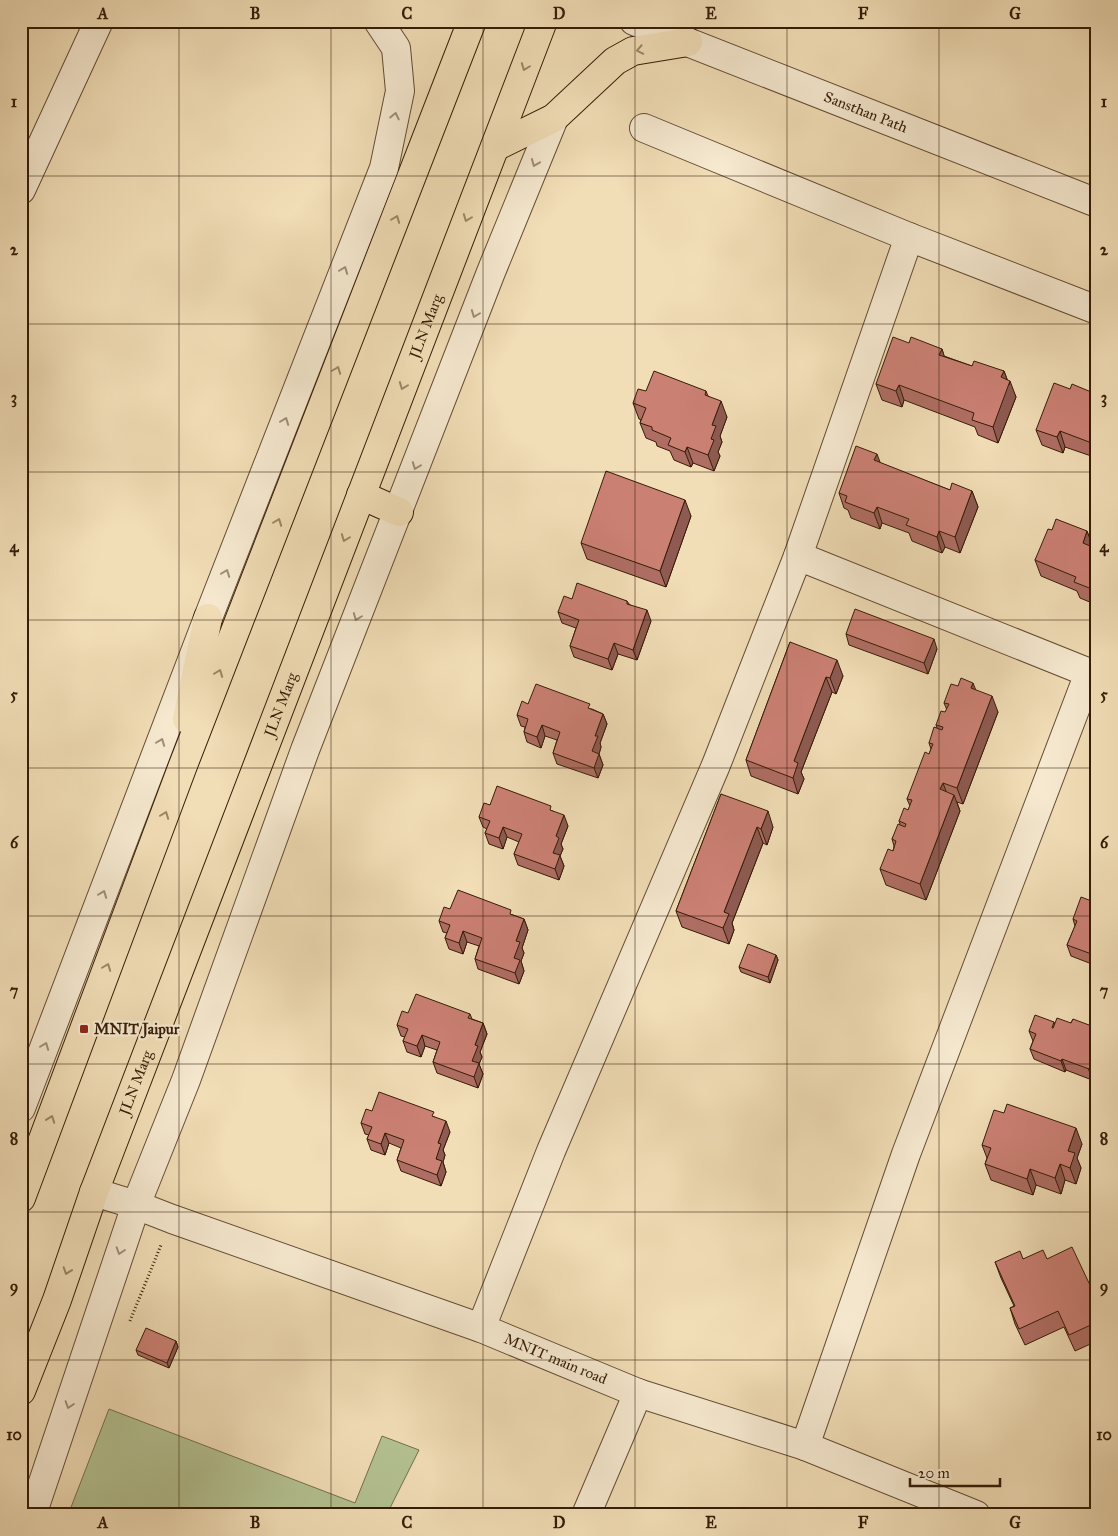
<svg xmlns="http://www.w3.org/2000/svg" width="1118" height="1536" font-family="'IM FELL Great Primer',serif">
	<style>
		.green { fill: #b4c292; stroke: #746f4c }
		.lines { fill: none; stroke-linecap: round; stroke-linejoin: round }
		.minor-casing { stroke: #644c33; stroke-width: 30 }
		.major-casing { stroke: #351c07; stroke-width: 30 }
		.path { stroke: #351c07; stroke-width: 3; stroke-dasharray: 1 2.5; stroke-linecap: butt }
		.minor { stroke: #f6e9d0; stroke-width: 28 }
		.major { stroke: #f1ddb6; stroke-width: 28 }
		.wall { fill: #af6e64; stroke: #351c07 }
		.shaded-wall { fill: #8e5a51; stroke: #351c07 }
		.building { fill: #cb8074; stroke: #351c07 }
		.oneway { stroke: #9c8667 }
		.oneway2 { stroke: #9f8d76 }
		.grid { fill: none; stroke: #351c07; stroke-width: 1; stroke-opacity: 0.55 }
		.poi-dot { fill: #8f2418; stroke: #f6e9d0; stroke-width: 2 }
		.labels { text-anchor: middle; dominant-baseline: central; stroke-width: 4.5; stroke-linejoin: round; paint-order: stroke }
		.street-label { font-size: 15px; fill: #351c07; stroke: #f6e9d0 }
		.poi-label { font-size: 15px; font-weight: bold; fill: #351c07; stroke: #f6e9d0; text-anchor: start }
		.neatline { fill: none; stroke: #351c07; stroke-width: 2 }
		.grid-label { font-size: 16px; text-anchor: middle; font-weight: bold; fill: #351c07 }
	</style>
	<rect width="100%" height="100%" fill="#f1ddb6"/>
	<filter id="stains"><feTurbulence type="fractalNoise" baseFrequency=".004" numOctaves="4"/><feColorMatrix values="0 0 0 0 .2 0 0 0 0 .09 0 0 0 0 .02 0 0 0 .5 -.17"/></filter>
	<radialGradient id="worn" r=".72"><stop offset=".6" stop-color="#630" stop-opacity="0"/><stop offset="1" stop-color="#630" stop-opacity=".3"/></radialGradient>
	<path class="green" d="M 109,1409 L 355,1503 L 382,1436 L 419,1450 L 388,1512 L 391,1515 L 68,1515 Z"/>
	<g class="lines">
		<g class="minor-casing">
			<g id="minor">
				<path id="s1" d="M 634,21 L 1097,203"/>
				<path d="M 644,128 L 909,237 L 1097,310"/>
				<path d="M 21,190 L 99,21"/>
				<path d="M 798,556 L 1097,676"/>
				<path d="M 21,1108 L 208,618 L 384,168 L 400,91 L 396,48 L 378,21"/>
				<path id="s2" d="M 94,1192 L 136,1205 L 172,1219 L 481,1328 L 638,1393 L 805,1446 L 976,1515"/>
				<path d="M 481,1328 L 551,1151 L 716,765 L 798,556 L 909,237"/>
				<path d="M 805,1446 L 906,1154 L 1089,673"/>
				<path d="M 32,1515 L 136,1205 L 186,1080 L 305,750 L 491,272 L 554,118"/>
				<path d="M 586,1515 L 638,1393"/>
			</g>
		</g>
		<g class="major-casing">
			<g id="major">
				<path d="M 495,147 L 554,118 L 615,61 L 633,51 L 688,42"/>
				<path d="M 361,495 L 399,512"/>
				<path d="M 187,719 L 208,618"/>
				<path d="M 21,1198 L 182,768 L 472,21"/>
				<path id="s3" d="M 21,1391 L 57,1300 L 94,1192 L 543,21"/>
			</g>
		</g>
		<path class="path" d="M 130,1321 L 161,1245"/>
		<use href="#minor" class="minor"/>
		<use href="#major" class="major"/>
	</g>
	<path class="wall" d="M 909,343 L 942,349 L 944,356 L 972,366 L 1004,371 L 1007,379 L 1016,397 L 998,443 L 978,435 L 975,427 L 904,400 L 902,407 L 882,400 L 876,384 Z
		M 1070,389 L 1096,394 L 1097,458 L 1065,447 L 1063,453 L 1042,445 L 1036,430 Z
		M 646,391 L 706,391 L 708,396 L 727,417 L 720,436 L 722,442 L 718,452 L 720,456 L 714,471 L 693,463 L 691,467 L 674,460 L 670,451 L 657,446 L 656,442 L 646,438 L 640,423 L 641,420 L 639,419 L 633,403 Z
		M 880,463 L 950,490 L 972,491 L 978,507 L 960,553 L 945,547 L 942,553 L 912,541 L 909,533 L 882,523 L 880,529 L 851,518 L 848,510 L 844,508 L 839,493 Z
		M 691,516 L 666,587 L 587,559 L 581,543 Z
		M 1052,530 L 1087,531 L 1093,548 L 1097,549 L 1097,605 L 1080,598 L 1077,591 L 1041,576 L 1035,560 Z
		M 572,599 L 627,601 L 629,604 L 651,621 L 637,660 L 618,654 L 612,670 L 574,657 L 570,646 L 576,628 L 562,623 L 558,612 Z
		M 846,634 L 937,649 L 928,674 L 849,645 Z
		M 790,642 L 843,676 L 836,694 L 832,692 L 801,772 L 804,779 L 798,794 L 751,776 L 746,760 Z
		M 958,686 L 976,690 L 998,712 L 963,804 L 957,802 L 960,811 L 926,900 L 886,885 L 880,869 L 893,851 L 894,846 L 892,839 L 900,824 L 899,821 L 908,810 L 910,806 L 907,799 L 929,754 L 931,749 L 929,743 L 937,728 L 936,725 L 945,712 L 947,710 L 944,703 Z
		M 528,704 L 592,709 L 603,714 L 607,724 L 600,743 L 601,747 L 599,754 L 603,765 L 598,778 L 557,764 L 553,753 L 557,740 L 545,736 L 541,748 L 527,742 L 524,732 L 525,727 L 521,726 L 517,715 Z
		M 721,794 L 773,827 L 767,845 L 763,843 L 732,923 L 734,930 L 729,944 L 682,927 L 676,911 Z
		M 490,805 L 553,811 L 568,826 L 561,844 L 563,849 L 560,856 L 564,866 L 559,880 L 518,865 L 514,854 L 519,842 L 507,837 L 503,849 L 489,844 L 485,833 L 487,829 L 483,827 L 479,817 Z
		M 1097,903 L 1097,966 L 1071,956 L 1067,945 L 1075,926 L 1073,919 Z
		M 450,909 L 513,915 L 524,919 L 528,930 L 522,948 L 524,953 L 521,961 L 524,971 L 519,984 L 478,969 L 475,959 L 479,946 L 467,942 L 463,954 L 449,949 L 445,938 L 447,933 L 443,932 L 439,921 Z
		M 776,955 L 778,960 L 770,983 L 741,972 L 739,967 Z
		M 408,1013 L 470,1014 L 472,1019 L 483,1023 L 487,1034 L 480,1052 L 482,1057 L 479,1064 L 483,1074 L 478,1088 L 437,1073 L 433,1062 L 437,1050 L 425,1046 L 421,1057 L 407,1052 L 403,1041 L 405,1037 L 401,1036 L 397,1025 Z
		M 1073,1019 L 1092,1080 L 1066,1070 L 1065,1072 L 1034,1059 L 1030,1049 L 1033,1041 L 1029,1031 L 1054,1022 L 1055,1025 L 1071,1023 Z
		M 372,1111 L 435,1117 L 450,1132 L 443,1150 L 445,1155 L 443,1162 L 446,1172 L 441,1186 L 401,1171 L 397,1160 L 401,1148 L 389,1143 L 385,1155 L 371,1150 L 367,1139 L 369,1135 L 365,1134 L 361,1123 Z
		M 1082,1144 L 1077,1158 L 1081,1168 L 1076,1184 L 1065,1180 L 1061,1194 L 1036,1185 L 1033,1195 L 991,1180 L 985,1164 L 987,1158 L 982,1145 Z
		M 1023,1259 L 1047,1259 L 1097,1300 L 1097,1341 L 1075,1351 L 1064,1327 L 1025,1345 L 1015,1324 L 1010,1308 L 1014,1306 L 1001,1278 L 995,1262 Z
		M 176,1341 L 178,1347 L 169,1368 L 138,1355 L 136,1350 Z"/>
	<path class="shaded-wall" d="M 942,349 L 947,365 L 939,355 Z
		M 1004,371 L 1009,385 L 1010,381 L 1016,397 L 998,443 L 993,427 L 1001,377 Z
		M 899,385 L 904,400 L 902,407 L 896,391 Z
		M 721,401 L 727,417 L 720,436 L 722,442 L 718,452 L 720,456 L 714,471 L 708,455 L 711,439 L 712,425 Z
		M 1060,431 L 1065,447 L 1063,453 L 1057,437 Z
		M 687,447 L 693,463 L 691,467 L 685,452 Z
		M 877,454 L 883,470 L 874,460 Z
		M 972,491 L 978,507 L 960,553 L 955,537 Z
		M 685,500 L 691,516 L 666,587 L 660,571 Z
		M 877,507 L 882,523 L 880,529 L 874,513 Z
		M 939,531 L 945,547 L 942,553 L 937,537 Z
		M 1087,531 L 1093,547 L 1088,559 L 1083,543 Z
		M 647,610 L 651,621 L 637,660 L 633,650 Z
		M 934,639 L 937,649 L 928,674 L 924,663 Z
		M 614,643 L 618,654 L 612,670 L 608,659 Z
		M 837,660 L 843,676 L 836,694 L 830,678 Z
		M 826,677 L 832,692 L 801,772 L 804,779 L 798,794 L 793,778 L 794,761 Z
		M 973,683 L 979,698 L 971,688 Z
		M 992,696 L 998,712 L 963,804 L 957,788 Z
		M 603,714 L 607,724 L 600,743 L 601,747 L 599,754 L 603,765 L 598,778 L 594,768 L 592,751 L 595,736 Z
		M 542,725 L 545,736 L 541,748 L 537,737 Z
		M 943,783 L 949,799 L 940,789 Z
		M 954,795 L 960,811 L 926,900 L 920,884 Z
		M 768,811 L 773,827 L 767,845 L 761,829 Z
		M 564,815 L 568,826 L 561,844 L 563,849 L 560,856 L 564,866 L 559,880 L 555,869 L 553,853 L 556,836 Z
		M 503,827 L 507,837 L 503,849 L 499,838 Z
		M 757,827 L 763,843 L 732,923 L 734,930 L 729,944 L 723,928 L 724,912 Z
		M 524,919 L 528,930 L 522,948 L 524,953 L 521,961 L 524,971 L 519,984 L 515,973 L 514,958 L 516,941 Z
		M 463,931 L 467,942 L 463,954 L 459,943 Z
		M 776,955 L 778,960 L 770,983 L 768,977 Z
		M 483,1023 L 487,1034 L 480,1052 L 482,1057 L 479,1064 L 483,1074 L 478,1088 L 474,1077 L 472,1061 L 475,1045 Z
		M 422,1035 L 425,1046 L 421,1057 L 417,1046 Z
		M 1097,1048 L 1097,1069 L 1092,1080 L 1089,1069 Z
		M 1062,1059 L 1066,1070 L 1065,1072 L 1061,1061 Z
		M 446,1121 L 450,1132 L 443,1150 L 445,1155 L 443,1162 L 446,1172 L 441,1186 L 437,1175 L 436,1159 L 438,1143 Z
		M 1076,1128 L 1082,1144 L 1077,1158 L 1081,1168 L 1076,1184 L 1070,1168 L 1068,1151 Z
		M 385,1133 L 389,1143 L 385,1155 L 381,1144 Z
		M 1060,1164 L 1065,1180 L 1061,1194 L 1055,1178 Z
		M 1030,1169 L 1036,1185 L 1033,1195 L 1027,1179 Z
		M 176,1341 L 178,1347 L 169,1368 L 167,1363 Z"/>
	<path class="building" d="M 893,337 L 909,343 L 911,337 L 942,349 L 939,355 L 972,366 L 974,361 L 1004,371 L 1001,377 L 1010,381 L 993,427 L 972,420 L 974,413 L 899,385 L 896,391 L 876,384 Z
		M 654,371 L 706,391 L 705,395 L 721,401 L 712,425 L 716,426 L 711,439 L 714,440 L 708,455 L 687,447 L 685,452 L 668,445 L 671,438 L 652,430 L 652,427 L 640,423 L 646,408 L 633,403 L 638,389 L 646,391 Z
		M 1054,383 L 1070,389 L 1072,384 L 1096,394 L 1095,399 L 1097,399 L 1097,445 L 1060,431 L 1057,437 L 1036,430 Z
		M 856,446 L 877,454 L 874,460 L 950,490 L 952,483 L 972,491 L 955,537 L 939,531 L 937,537 L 906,525 L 909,519 L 877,507 L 874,513 L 845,502 L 847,496 L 839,493 Z
		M 606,471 L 685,500 L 660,571 L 581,543 Z
		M 1056,519 L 1087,531 L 1083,543 L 1097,549 L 1097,591 L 1074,582 L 1076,577 L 1035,560 L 1048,529 L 1052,530 Z
		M 577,583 L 627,601 L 627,604 L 647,610 L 633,650 L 614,643 L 608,659 L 570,646 L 579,620 L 558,612 L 564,596 L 572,599 Z
		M 855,609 L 934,639 L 924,663 L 846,634 Z
		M 790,642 L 837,660 L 830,678 L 826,677 L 794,761 L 798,763 L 793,778 L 746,760 Z
		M 961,678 L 973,683 L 971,688 L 992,696 L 957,788 L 943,783 L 940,789 L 954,795 L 920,884 L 880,869 L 888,849 L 893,851 L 896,841 L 892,839 L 898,824 L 905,827 L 906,824 L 899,821 L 904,808 L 908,810 L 912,800 L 907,799 L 925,752 L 929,754 L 933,744 L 929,743 L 934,727 L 942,730 L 943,727 L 936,725 L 941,711 L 945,712 L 949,704 L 944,703 L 951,684 L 958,686 Z
		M 536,684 L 590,704 L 588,708 L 603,714 L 595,736 L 598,736 L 592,751 L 599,754 L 594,768 L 553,753 L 560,732 L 542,725 L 537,737 L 524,732 L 528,719 L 517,715 L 522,701 L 528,704 Z
		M 497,786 L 551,806 L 550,810 L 564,815 L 556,836 L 559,838 L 553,853 L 560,855 L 555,869 L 514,854 L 522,834 L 503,827 L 499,838 L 485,833 L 490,821 L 479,817 L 484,803 L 490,805 Z
		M 721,794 L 768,811 L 761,829 L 757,827 L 724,912 L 729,914 L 723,928 L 676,911 Z
		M 458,890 L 511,910 L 510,914 L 524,919 L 516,941 L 520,942 L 514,958 L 520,960 L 515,973 L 475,959 L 482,938 L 463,931 L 459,943 L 445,938 L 450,925 L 439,921 L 444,907 L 450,909 Z
		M 1081,897 L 1097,903 L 1097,956 L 1067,945 L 1077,921 L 1073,919 Z
		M 748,944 L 776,955 L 768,977 L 739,967 Z
		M 416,994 L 470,1014 L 468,1018 L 483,1023 L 475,1045 L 478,1046 L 472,1061 L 479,1063 L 474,1077 L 433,1062 L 440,1042 L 422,1035 L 417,1046 L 403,1041 L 408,1029 L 397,1025 L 402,1011 L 408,1013 Z
		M 1035,1015 L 1054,1022 L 1052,1028 L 1053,1028 L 1057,1018 L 1071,1023 L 1073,1019 L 1097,1028 L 1097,1048 L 1089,1069 L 1062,1059 L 1061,1061 L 1030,1049 L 1036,1034 L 1029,1031 Z
		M 379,1092 L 434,1112 L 432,1116 L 446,1121 L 438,1143 L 441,1144 L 436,1159 L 442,1161 L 437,1175 L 397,1160 L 404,1140 L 385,1133 L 381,1144 L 367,1139 L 372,1127 L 361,1123 L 366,1109 L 372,1111 Z
		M 1007,1104 L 1076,1128 L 1068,1151 L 1075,1153 L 1070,1168 L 1060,1164 L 1055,1178 L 1030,1169 L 1027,1179 L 985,1164 L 991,1148 L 982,1145 L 994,1110 L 1004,1113 Z
		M 1072,1247 L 1097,1300 L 1097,1327 L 1095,1323 L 1069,1335 L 1058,1311 L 1019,1329 L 1010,1308 L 1015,1306 L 995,1262 L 1020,1251 L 1023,1259 L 1043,1250 L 1047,1259 Z
		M 146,1328 L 176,1341 L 167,1363 L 136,1350 Z"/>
	<defs><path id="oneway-chevron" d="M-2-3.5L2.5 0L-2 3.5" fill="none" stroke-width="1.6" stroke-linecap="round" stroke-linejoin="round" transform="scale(1.25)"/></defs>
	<g class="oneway">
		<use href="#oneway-chevron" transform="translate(640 50) rotate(169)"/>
		<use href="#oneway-chevron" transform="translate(525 67) rotate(111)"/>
		<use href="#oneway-chevron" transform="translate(467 218) rotate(111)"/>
		<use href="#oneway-chevron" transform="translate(396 219) rotate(-69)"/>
		<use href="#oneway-chevron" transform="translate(337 370) rotate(-69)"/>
		<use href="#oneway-chevron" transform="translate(403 386) rotate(111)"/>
		<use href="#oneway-chevron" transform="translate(278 522) rotate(-69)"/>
		<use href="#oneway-chevron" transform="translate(345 538) rotate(111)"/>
		<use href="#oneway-chevron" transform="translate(219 673) rotate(-69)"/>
		<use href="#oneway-chevron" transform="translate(165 815) rotate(-69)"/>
		<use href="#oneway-chevron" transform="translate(107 967) rotate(-69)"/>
		<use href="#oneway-chevron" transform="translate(51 1119) rotate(-70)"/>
		<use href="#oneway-chevron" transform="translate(67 1271) rotate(109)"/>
	</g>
	<g class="oneway2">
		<use href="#oneway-chevron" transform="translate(395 116) rotate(-78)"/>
		<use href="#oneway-chevron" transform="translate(535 163) rotate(112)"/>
		<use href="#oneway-chevron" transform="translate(344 270) rotate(-69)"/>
		<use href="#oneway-chevron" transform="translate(475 314) rotate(111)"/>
		<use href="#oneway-chevron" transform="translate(285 421) rotate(-69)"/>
		<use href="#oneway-chevron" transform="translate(416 466) rotate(111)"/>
		<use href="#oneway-chevron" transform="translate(226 573) rotate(-69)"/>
		<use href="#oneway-chevron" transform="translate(357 617) rotate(111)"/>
		<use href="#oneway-chevron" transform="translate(161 742) rotate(-69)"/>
		<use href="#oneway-chevron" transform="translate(103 894) rotate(-69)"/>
		<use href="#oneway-chevron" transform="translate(45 1046) rotate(-69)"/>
		<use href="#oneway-chevron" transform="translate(120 1251) rotate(108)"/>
		<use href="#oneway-chevron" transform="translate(69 1405) rotate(108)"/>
	</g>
	<path class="grid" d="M 179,21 L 179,1515M 331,21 L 331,1515M 483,21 L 483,1515M 635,21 L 635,1515M 787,21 L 787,1515M 939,21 L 939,1515M 21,176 L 1097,176M 21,324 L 1097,324M 21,472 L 1097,472M 21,620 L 1097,620M 21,768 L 1097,768M 21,916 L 1097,916M 21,1064 L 1097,1064M 21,1212 L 1097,1212M 21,1360 L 1097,1360"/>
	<rect class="poi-dot" x="79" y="1024" width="10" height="10" rx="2.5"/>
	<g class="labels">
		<g class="street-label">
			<text stroke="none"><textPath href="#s1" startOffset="249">Sansthan Path</textPath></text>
			<text stroke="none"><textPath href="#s3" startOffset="1139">JLN Marg</textPath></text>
			<text stroke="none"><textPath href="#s3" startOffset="734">JLN Marg</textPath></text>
			<text stroke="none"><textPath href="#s3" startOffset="329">JLN Marg</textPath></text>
			<text stroke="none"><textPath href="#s2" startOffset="491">MNIT main road</textPath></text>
		</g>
		<g class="poi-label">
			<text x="94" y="1029">MNIT Jaipur</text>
		</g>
	</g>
	<rect width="1118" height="1536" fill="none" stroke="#f1ddb6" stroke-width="55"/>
	<path d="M910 1478v8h90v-8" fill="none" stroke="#351c07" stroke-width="2.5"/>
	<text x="918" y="1478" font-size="15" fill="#351c07" stroke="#f6e9d0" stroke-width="4" paint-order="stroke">20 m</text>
	<rect x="28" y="28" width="1062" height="1480" class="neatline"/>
	<g class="grid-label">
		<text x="103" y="19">A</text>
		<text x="255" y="19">B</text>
		<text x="407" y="19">C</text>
		<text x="559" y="19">D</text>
		<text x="711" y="19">E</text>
		<text x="863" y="19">F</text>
		<text x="1015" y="19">G</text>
		<text x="14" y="107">1</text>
		<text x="1104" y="107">1</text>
		<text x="14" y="255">2</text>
		<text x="1104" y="255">2</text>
		<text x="14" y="403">3</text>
		<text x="1104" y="403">3</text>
		<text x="14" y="552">4</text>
		<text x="1104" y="552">4</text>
		<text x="14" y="700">5</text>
		<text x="1104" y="700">5</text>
		<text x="14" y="848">6</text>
		<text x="1104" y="848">6</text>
		<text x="14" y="996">7</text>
		<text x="1104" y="996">7</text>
		<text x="14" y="1144">8</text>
		<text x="1104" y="1144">8</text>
		<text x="14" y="1292">9</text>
		<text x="1104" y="1292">9</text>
		<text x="14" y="1440">10</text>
		<text x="1104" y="1440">10</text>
		<text x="103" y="1528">A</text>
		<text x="255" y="1528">B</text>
		<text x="407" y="1528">C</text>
		<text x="559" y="1528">D</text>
		<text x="711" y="1528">E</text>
		<text x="863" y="1528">F</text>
		<text x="1015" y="1528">G</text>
	</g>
	<rect width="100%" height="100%" filter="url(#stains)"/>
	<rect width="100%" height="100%" fill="url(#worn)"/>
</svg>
